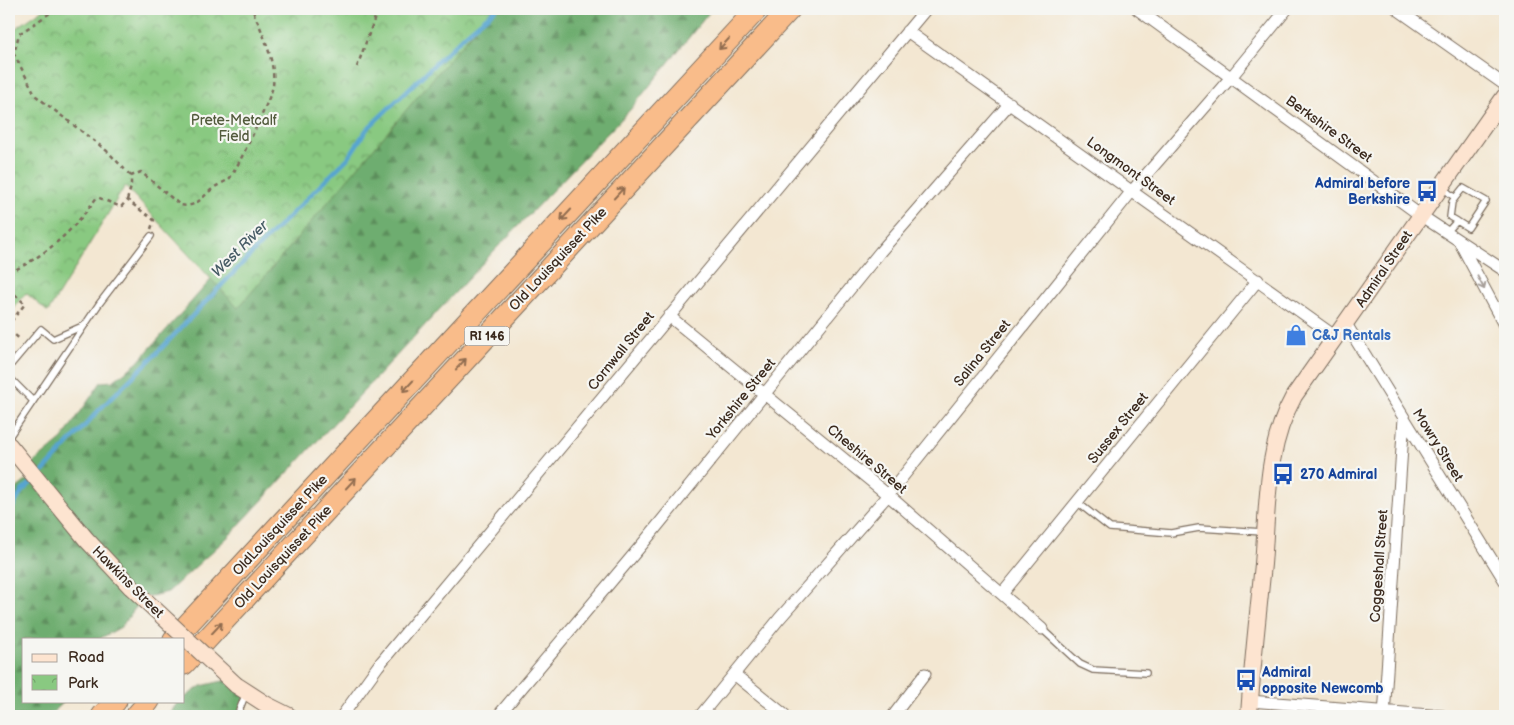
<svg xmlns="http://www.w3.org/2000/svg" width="1514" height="725" font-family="'Balsamiq Sans',sans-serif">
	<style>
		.forest { fill: url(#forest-firs); stroke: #546c46 }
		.park { fill: url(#park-crowns); stroke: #627a50 }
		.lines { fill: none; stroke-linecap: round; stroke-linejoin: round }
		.stream { stroke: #56a4d0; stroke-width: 4.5 }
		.lane-casing { stroke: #7b6c5d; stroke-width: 8 }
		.street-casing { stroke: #7b6c5d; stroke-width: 13 }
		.secondary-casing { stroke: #7b6c5d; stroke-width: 18 }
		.highway-casing { stroke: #7b6c5d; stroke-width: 23 }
		.path { stroke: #7b6c5d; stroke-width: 2.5; stroke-dasharray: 4 4; stroke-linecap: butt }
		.lane { stroke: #fff; stroke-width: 5.5 }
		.street { stroke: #fff; stroke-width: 11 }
		.secondary { stroke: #fde4d0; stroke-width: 16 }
		.highway { stroke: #f9bc8a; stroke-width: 21 }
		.secondary-bridge-casing { stroke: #7b6c5d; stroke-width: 18; stroke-linecap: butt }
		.secondary-bridge { stroke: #fde4d0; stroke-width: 16 }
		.oneway { stroke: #906c4f }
		.oneway2 { stroke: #a79f9a }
		.labels { text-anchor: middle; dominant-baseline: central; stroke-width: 4.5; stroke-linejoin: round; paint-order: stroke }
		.shield { fill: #f6f6f2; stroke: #73675e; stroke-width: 1 }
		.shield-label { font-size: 12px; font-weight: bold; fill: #3b2a1e }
		.park-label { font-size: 14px; fill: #525a3c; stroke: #f6f6f2 }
		.street-label { font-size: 14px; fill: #3b2a1e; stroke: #f6f6f2 }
		.transit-label { font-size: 14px; font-weight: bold; fill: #164399; stroke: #f6f6f2; text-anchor: start }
		.shop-label { font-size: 14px; font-weight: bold; fill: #366cbe; stroke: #f6f6f2; text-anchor: start }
		.water-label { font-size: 15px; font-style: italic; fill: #465b65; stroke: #f6f6f2 }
	</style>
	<defs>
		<pattern id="forest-firs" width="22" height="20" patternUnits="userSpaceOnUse" patternTransform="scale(1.25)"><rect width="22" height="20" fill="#6ead6f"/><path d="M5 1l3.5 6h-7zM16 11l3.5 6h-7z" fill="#5c8d5b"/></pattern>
		<pattern id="park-crowns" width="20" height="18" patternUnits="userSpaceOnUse" patternTransform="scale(1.25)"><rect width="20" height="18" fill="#89c981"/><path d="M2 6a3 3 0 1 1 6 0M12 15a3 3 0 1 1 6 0" fill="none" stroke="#71a369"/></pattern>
	</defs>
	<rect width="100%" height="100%" fill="#f6f6f2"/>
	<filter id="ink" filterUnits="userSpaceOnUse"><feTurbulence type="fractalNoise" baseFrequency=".02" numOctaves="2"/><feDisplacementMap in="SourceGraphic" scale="10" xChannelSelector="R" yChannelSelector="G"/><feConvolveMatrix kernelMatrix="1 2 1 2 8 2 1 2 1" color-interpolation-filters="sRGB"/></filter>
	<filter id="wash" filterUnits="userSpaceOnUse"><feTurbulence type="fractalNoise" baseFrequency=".0096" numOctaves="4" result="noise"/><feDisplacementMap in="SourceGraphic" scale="20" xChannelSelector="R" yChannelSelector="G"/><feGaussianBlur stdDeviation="1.12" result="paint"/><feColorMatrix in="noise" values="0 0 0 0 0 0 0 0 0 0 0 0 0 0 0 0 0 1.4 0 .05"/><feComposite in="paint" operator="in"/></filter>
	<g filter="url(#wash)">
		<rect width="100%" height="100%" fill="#f3e7d2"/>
		<path class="forest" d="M 404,9 L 712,9 L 630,110 L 492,253 L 229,536 L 168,592 L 143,598 L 121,627 L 99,639 L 24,639 L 24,701 L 65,701 L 49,716 L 9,716 L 9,501 L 12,492 L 35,474 L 32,464 L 62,439 L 101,382 L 113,381 L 137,363 L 215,275 Z
			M 227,680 L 247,694 L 237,716 L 168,716 L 178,702 L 184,701 L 184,698 L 201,686 Z"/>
		<path class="park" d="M 44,9 L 492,9 L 238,308 L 125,186 L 48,312 L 26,293 L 9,315 L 9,33 Z"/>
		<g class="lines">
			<path class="stream" d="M 39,476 L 99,410 L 156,354 L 257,248 L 348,158 L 367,129 L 467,33 L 496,9
				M 9,514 L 22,491 L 33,481"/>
		</g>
	</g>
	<g filter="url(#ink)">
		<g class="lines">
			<g class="lane-casing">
				<path id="lane" d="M 1443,188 L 1455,198 L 1463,188 L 1486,201 L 1468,228 L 1457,221 L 1447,232
					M 1455,198 L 1452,202 L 1450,217 L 1457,221
					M 9,367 L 41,329 L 53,339 L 85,325
					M 9,377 L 33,401
					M 9,437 L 99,304 L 151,236
					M 1077,502 L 1110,528 L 1171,533 L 1199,528 L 1263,532
					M 1042,629 L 1080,664 L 1093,670 L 1146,673
					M 237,716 L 246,693"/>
			</g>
			<g class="street-casing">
				<path id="street" d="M 1137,9 L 1420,215 L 1505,271
					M 1397,9 L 1505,85
					M 907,31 L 1336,337
					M 1459,241 L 1505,327
					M 669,316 L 888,495 L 1042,629
					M 1346,324 L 1505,581
					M 1002,594 L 1258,280
					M 734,674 L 786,716
					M 1250,701 L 1443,716
					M 342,716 L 378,666 L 926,9
					M 498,716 L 645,541 L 880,252 L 1010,103
					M 700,716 L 779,619 L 888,495 L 1132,191 L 1232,76 L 1287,9
					M 893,716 L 925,674
					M 1384,716 L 1404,418"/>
			</g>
			<g class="secondary-casing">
				<path id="secondary" d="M 9,445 L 86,539 L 131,587
					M 236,685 L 267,705 L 289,716
					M 1249,716 C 1252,665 1258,615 1263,564 C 1268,506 1265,448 1294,396 L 1505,96"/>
			</g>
			<g class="highway-casing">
				<path id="highway" d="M 174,639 L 757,9
					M 184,664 L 790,9
					M 102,716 L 116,701
					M 136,716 L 149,701"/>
			</g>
			<path class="path" d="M 56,9 L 19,34 L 14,54 L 36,96 L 107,151 L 131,176
				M 357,67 L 378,9
				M 127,200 L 131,187 L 131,176 L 141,172 L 180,205 C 197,209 203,195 215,187 C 219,184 225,182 229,179 C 236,172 271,98 273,86 C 276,62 262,31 252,9
				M 9,273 C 48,254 72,232 97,197 L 121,207 L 127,200 L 154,220 L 151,229
				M 9,289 L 25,304 L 9,324
				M 9,330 L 21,340"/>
			<use href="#lane" class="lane"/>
			<use href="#street" class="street"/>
			<use href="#secondary" class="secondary"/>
			<use href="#highway" class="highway"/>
			<g class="secondary-bridge-casing">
				<path id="secondary-bridge" d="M 131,587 L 236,685"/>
			</g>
			<use href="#secondary-bridge" class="secondary-bridge"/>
		</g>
		<defs><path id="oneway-shaft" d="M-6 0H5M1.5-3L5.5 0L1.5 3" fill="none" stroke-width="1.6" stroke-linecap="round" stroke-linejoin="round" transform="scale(1.25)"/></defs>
		<g class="oneway">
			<use href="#oneway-shaft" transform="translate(724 44) rotate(133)"/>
			<use href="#oneway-shaft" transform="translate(619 193) rotate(-47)"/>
			<use href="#oneway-shaft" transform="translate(566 215) rotate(133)"/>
			<use href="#oneway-shaft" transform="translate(461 364) rotate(-47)"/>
			<use href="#oneway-shaft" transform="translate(408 386) rotate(133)"/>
			<use href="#oneway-shaft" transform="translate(351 483) rotate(-47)"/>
			<use href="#oneway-shaft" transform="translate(217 628) rotate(-47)"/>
		</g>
		<use class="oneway2" href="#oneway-shaft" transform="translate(1481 283) rotate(62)"/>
	</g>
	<defs>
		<g id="bus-bare" transform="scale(1.725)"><path d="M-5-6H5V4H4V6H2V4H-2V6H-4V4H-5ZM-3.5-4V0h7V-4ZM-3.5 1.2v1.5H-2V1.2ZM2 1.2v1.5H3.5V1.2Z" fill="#1a4fb4" stroke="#f6f6f2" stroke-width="2.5" paint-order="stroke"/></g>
		<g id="shop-bare" transform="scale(1.725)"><path d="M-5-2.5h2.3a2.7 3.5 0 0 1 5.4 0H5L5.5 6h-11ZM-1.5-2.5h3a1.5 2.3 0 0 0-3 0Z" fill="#3f7fe0" stroke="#f6f6f2" stroke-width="2.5" paint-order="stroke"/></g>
	</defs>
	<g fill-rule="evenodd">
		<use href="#bus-bare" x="1427" y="191"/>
		<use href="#shop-bare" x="1296" y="335"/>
		<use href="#bus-bare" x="1283" y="474"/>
		<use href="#bus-bare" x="1246" y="680"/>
	</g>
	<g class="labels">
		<rect class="shield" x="464.5" y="326.5" width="45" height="19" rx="4"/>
		<g class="shield-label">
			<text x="487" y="336">RI 146</text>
		</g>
		<g class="park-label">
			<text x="234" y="120">Prete-Metcalf<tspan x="234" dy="16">Field</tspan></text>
		</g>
		<g class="street-label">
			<text transform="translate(1329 129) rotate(36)">Berkshire Street</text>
			<text transform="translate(1131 171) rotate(36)">Longmont Street</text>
			<text transform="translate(558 259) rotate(-47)">Old Louisquisset Pike</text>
			<text transform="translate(1384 269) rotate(-56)">Admiral Street</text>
			<text transform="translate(621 351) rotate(-51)">Cornwall Street</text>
			<text transform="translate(982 353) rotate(-51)">Salina Street</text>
			<text transform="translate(741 399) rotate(-51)">Yorkshire Street</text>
			<text transform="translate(1118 428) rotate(-51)">Sussex Street</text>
			<text transform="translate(1438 445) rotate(58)">Mowry Street</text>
			<text transform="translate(867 459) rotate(40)">Cheshire Street</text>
			<text transform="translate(280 525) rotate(-47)">OldLouisquisset Pike</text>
			<text transform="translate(283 557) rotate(-47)">Old Louisquisset Pike</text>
			<text transform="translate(1379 566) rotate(-86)">Coggeshall Street</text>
			<text transform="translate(128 582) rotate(45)">Hawkins Street</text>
		</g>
		<g class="transit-label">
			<text x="1410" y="183" text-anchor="end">Admiral before<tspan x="1410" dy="16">Berkshire</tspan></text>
			<text x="1300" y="474">270 Admiral</text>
			<text x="1262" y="672">Admiral<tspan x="1262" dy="16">opposite Newcomb</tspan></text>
		</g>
		<g class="shop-label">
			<text x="1312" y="335">C&amp;J Rentals</text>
		</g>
		<g class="water-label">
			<text transform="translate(240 249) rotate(-45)">West River</text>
		</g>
	</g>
	<rect width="1514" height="725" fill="none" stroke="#f6f6f2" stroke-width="30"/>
	<rect x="22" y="638" width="162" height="65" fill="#f6f6f2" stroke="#aba49d"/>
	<rect x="32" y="654" width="25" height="8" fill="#fde4d0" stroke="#aba49d"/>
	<text x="68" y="662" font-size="15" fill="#3b2a1e">Road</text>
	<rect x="32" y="675" width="25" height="15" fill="url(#park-crowns)" stroke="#aba49d"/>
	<text x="68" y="688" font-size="15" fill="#3b2a1e">Park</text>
</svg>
